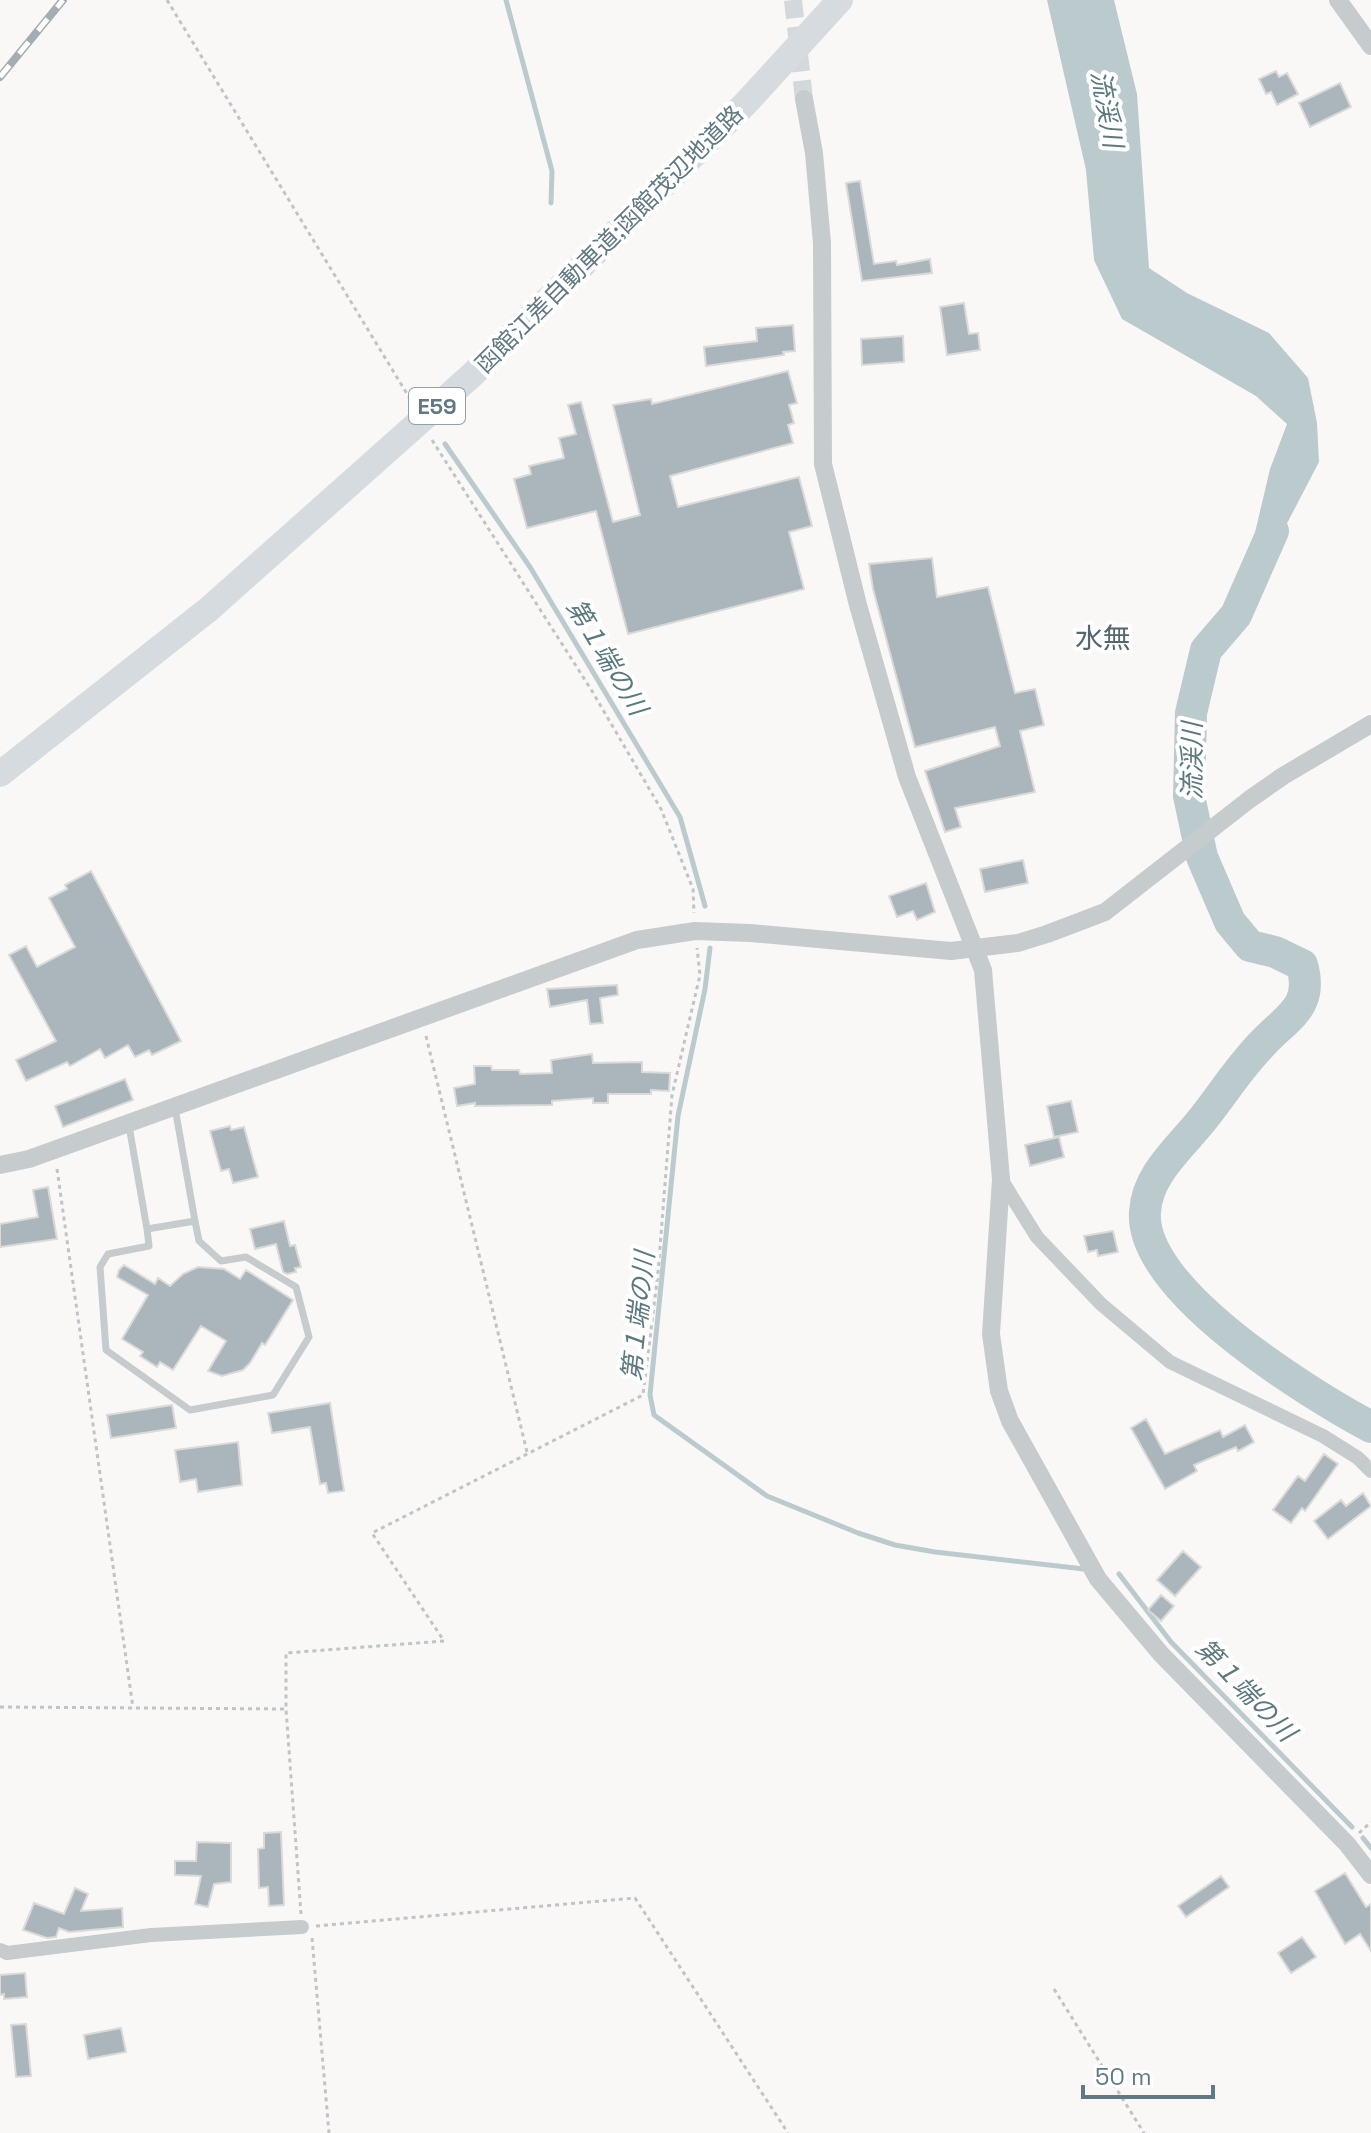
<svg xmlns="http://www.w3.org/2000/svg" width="1371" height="2133" font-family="'Space Grotesk','Noto Sans JP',sans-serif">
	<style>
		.water { fill: #bbcbcd }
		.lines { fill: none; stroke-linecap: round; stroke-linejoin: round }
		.stream { stroke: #bbcbcd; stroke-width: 5 }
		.river { stroke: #bbcbcd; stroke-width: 32 }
		.building { fill: #aab6bb; stroke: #dadad8; stroke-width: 2 }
		.tertiary-tunnel { stroke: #d3d8da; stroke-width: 18; stroke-dasharray: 18 9; stroke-linecap: butt }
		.path { stroke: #c1c4c6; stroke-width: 3; stroke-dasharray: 4 4; stroke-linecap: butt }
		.service { stroke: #c6cbce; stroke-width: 7 }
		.minor { stroke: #c6cbce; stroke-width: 14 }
		.tertiary { stroke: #c6cbce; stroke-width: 18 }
		.motorway { stroke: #d5dbde; stroke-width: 26 }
		.rail-casing { stroke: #a4adb2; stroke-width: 8 }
		.rail { stroke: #fff; stroke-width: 5; stroke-dasharray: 15; stroke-linecap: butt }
		.labels { text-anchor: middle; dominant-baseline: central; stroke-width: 8; stroke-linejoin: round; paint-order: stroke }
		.shield { fill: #fff; stroke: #90a1a9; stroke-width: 2 }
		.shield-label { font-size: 22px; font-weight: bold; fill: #617984 }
		.street-label { font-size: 24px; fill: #617984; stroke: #fff }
		.water-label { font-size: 26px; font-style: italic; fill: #5c797e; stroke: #fff }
		.quarter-label { font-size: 28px; fill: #54666e; stroke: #fff }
	</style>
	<rect width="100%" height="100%" fill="#f9f8f6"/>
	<path class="water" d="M 1047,0 L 1114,0 L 1137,94 L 1149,268 L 1187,293 L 1269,333 L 1308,378 L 1317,423 L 1319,462 L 1259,577 L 1249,558 L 1270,469 L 1287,424 L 1256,396 L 1122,319 L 1094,260 L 1086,170 Z"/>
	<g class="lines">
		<path class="stream" d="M 506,0 L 552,171 L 551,203
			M 445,444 L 530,567 L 680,817 L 705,906
			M 710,948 L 705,989 L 678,1116 L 650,1395 L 654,1415 L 767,1496 L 858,1533 L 895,1545 L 935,1552 L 1084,1569
			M 1119,1574 L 1171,1642 L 1352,1827
			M 1363,1838 L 1371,1848"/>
		<path class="river" d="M 1273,531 L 1236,615 L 1206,650 L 1191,713 L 1189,796 L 1202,857 L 1230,922 L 1250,946 L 1275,952 L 1302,965 C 1314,1007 1288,1016 1262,1044 C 1237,1070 1223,1094 1202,1120 C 1180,1148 1147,1174 1145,1212 C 1139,1290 1310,1394 1371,1427"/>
	</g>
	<path class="building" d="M 1276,71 L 1279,77 L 1287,73 L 1298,94 L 1277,105 L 1271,92 L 1266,94 L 1259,79 Z
		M 1340,83 L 1351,107 L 1310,127 L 1299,103 Z
		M 860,181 L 874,264 L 896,261 L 897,265 L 930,259 L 932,273 L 862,281 L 846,183 Z
		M 964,303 L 969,334 L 978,333 L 980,350 L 947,355 L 940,307 Z
		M 793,325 L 795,351 L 783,352 L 784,355 L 706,366 L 704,347 L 757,341 L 756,328 Z
		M 903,336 L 904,362 L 862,365 L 861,339 Z
		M 788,371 L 797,403 L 789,405 L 794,423 L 788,425 L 793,443 L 670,476 L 678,507 L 799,477 L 812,526 L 789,532 L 804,589 L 628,634 L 596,511 L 527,528 L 514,479 L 531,474 L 529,466 L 564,458 L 559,438 L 576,434 L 568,405 L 581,402 L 613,522 L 640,515 L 613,405 L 651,399 L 652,404 Z
		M 932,558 L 937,597 L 988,587 L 1015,693 L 1035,689 L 1044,725 L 1020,731 L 1035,792 L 955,808 L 961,827 L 945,832 L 925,771 L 1000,746 L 995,727 L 915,747 L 873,589 L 869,564 Z
		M 1023,860 L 1028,883 L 985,892 L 980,869 Z
		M 91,871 L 181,1041 L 152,1055 L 149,1050 L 135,1057 L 128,1045 L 105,1058 L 100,1049 L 70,1066 L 67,1062 L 26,1081 L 16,1060 L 56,1041 L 9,955 L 26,946 L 37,967 L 75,947 L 49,898 L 67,889 L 65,885 Z
		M 926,883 L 935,912 L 917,920 L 913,911 L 897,917 L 889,896 Z
		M 617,985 L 618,995 L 600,998 L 603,1023 L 590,1024 L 587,1000 L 550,1007 L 547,989 Z
		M 592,1054 L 593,1063 L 642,1062 L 642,1072 L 670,1073 L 669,1091 L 651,1090 L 651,1094 L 608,1094 L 608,1103 L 593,1103 L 593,1098 L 552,1101 L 552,1105 L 475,1106 L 475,1103 L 457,1106 L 454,1088 L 475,1084 L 474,1066 L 491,1066 L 492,1070 L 519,1070 L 520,1074 L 552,1073 L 551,1060 Z
		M 125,1079 L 133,1100 L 63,1127 L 55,1106 Z
		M 1071,1101 L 1078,1132 L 1054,1137 L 1047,1106 Z
		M 230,1126 L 231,1130 L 244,1127 L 258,1177 L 233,1183 L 229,1169 L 221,1171 L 210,1131 Z
		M 1059,1137 L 1064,1157 L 1030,1166 L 1025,1145 Z
		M 48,1187 L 57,1239 L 0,1247 L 0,1224 L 38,1217 L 33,1190 Z
		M 284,1221 L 290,1246 L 295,1245 L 301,1267 L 295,1268 L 296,1272 L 287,1274 L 283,1272 L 276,1244 L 255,1249 L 250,1229 Z
		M 1113,1231 L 1118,1252 L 1098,1256 L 1097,1250 L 1088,1252 L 1084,1236 Z
		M 124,1265 L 155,1284 L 158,1278 L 170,1286 L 183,1274 L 198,1267 L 224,1269 L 240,1279 L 246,1270 L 293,1300 L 265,1345 L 262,1343 L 250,1363 L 243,1370 L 222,1376 L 208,1371 L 226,1341 L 201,1326 L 173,1370 L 160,1362 L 157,1367 L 140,1356 L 143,1352 L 122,1339 L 148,1295 L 117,1277 L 119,1270 Z
		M 330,1403 L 344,1491 L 328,1493 L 326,1483 L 320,1484 L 310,1427 L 272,1433 L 268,1413 Z
		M 172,1405 L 176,1428 L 111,1438 L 107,1415 Z
		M 1146,1419 L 1165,1454 L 1220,1430 L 1223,1437 L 1245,1425 L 1254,1442 L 1238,1451 L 1236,1447 L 1194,1465 L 1197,1471 L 1165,1489 L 1131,1428 Z
		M 238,1442 L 242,1485 L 198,1492 L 196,1479 L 180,1482 L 175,1450 Z
		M 1324,1454 L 1338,1464 L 1305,1511 L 1302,1508 L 1291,1523 L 1273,1510 L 1298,1476 L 1305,1481 Z
		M 1363,1493 L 1371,1506 L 1328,1539 L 1314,1521 L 1341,1500 L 1346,1506 Z
		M 1183,1551 L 1201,1567 L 1175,1596 L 1157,1580 Z
		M 1161,1595 L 1174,1606 L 1161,1621 L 1148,1610 Z
		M 281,1832 L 284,1905 L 269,1906 L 268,1887 L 259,1888 L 258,1849 L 264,1848 L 264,1833 Z
		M 197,1842 L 231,1843 L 231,1882 L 214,1884 L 208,1907 L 195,1904 L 201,1876 L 175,1875 L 175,1861 L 196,1861 Z
		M 1345,1873 L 1366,1907 L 1371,1904 L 1371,1951 L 1360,1934 L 1345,1944 L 1315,1891 Z
		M 1221,1876 L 1229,1887 L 1186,1917 L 1178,1906 Z
		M 75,1888 L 88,1894 L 81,1911 L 122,1908 L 123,1927 L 69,1932 L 59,1928 L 56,1937 L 47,1938 L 23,1930 L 34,1903 L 64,1914 Z
		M 1302,1937 L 1316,1957 L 1291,1973 L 1278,1953 Z
		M 25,1973 L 27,1997 L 4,1999 L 4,1994 L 0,1995 L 0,1975 Z
		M 26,2024 L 31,2076 L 16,2077 L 11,2025 Z
		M 121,2028 L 126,2052 L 88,2059 L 84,2035 Z"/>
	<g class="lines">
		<path class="tertiary-tunnel" d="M 793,0 L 804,99"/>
		<path class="path" d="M 167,0 L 412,402
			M 432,440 L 592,691 L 661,809 L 693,889 L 694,913
			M 426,1036 L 527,1452
			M 57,1169 L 133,1708
			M 0,1707 L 286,1709
			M 1359,1833 L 1371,1822
			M 301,1914 L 286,1709 L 286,1653 L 444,1641 L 372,1533 L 643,1395 L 658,1273 L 672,1095 L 700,975 L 697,948
			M 316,1926 L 635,1898 L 788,2133
			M 312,1938 L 329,2133
			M 1054,1989 L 1144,2133"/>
		<path class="service" d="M 129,1126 L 147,1229 L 195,1221 L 175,1108
			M 147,1229 L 149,1246 L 108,1254 L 100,1267 L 106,1350 L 190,1410 L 273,1395 L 309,1337 L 296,1287 L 246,1257 L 221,1261 L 199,1241 L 195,1221"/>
		<path class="minor" d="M 1001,1179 L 1037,1237 L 1101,1304 L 1170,1362 L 1323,1436 L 1358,1458 L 1371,1471
			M 0,1950 L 7,1953 L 151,1935 L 302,1927"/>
		<path class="tertiary" d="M 1338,0 L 1371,46
			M 804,99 L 814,153 L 822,243 L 823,464 L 858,605 L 907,777 L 983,970 L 1001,1179 L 991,1334 L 999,1391 L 1010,1421 L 1098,1579 L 1161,1654 L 1347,1844 L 1371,1875
			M 0,1165 L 29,1159 L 637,940 L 695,931 L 750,933 L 951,951 L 1018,943 L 1047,934 L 1105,912 L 1250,799 L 1283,776 L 1371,724"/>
		<path class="motorway" d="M 0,774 L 209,609 L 472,375 L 746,103 L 840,0"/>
		<g class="rail-casing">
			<path id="rail" d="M 0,77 L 63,0"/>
		</g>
		<use href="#rail" class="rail"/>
	</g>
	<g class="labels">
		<rect class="shield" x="409" y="388" width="56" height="36" rx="6"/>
		<g class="shield-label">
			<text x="437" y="406">E59</text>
		</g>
		<g class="street-label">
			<text transform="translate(609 239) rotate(-45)">函館江差自動車道;函館茂辺地道路</text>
		</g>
		<g class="water-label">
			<text transform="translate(1107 109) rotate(80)">流渓川</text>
			<text transform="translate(607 657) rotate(59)">第１端の川</text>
			<text transform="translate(1192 761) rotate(-90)">流渓川</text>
			<text transform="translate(638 1316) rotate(-84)">第１端の川</text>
			<text transform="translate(1246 1690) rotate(46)">第１端の川</text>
		</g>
		<g class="quarter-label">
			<text x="1103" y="638">水無</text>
		</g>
	</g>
	<path d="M1083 2085v12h130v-12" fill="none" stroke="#617984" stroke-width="4"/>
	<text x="1095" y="2085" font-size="24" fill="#617984" stroke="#ffffff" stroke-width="6" paint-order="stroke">50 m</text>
</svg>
